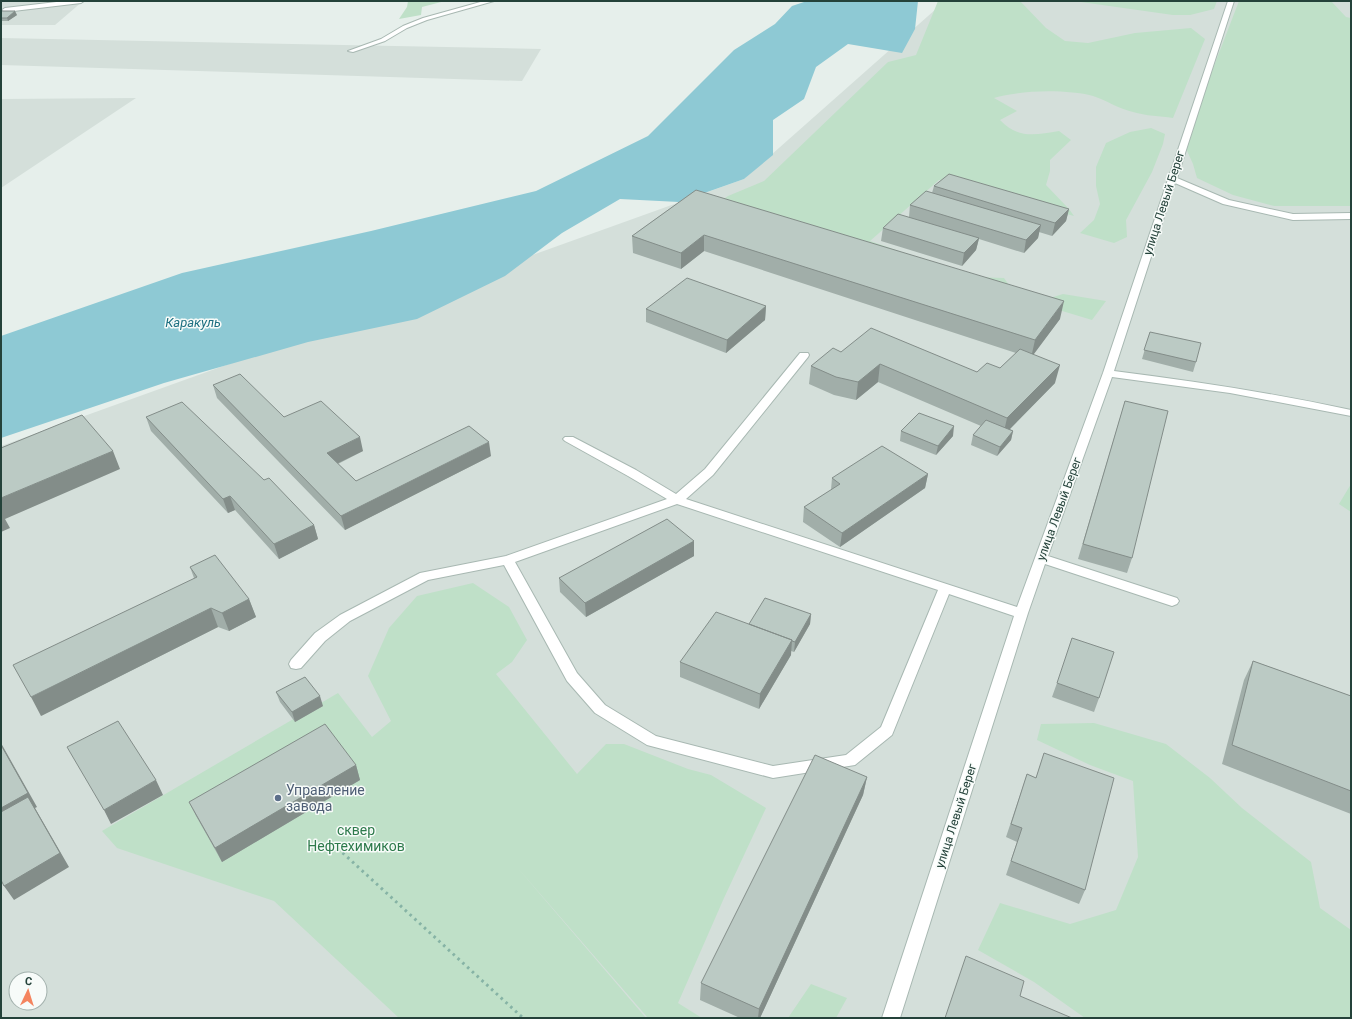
<svg xmlns="http://www.w3.org/2000/svg" width="1352" height="1019" font-family="Roboto,sans-serif">
	<style>
		.built { fill: #d4dfda; fill-rule: evenodd }
		.green { fill: #bfe0c8 }
		.water { fill: #8ec9d4 }
		.lines { fill: none; stroke-linecap: round; stroke-linejoin: round }
		.minor-casing { stroke: #a8b8b2; stroke-width: 2 }
		.path { stroke: #86b3a5; stroke-width: 3; stroke-dasharray: 2.5 4; stroke-linecap: butt }
		.minor { fill: #fff; fill-rule: evenodd }
		.wall { fill: #a1aea9 }
		.shaded-wall { fill: #838d89 }
		.building { fill: #bbcac4; stroke: #838d89 }
		.service-dot { fill: #5c6f8a; stroke: #f7fbf9; stroke-width: 1.5 }
		.labels { text-anchor: middle; dominant-baseline: central; stroke-width: 3; stroke-linejoin: round; paint-order: stroke }
		.street-label { font-size: 12px; fill: #24423a; stroke: #f7fbf9 }
		.water-label { font-size: 13px; font-style: italic; fill: #1c6f80; stroke: #f7fbf9 }
		.near-service-label { font-size: 14px; fill: #4e5e75; stroke: #f7fbf9; text-anchor: start }
		.near-park-label { font-size: 14px; fill: #2d7a4b; stroke: #f7fbf9 }
	</style>
	<rect width="100%" height="100%" fill="#e6efeb"/>
	<path class="built" d="M 1,1 L 83,1 L 55,25 L 1,25 Z
		M 945,1 L 1351,1 L 1351,1018 L 1,1018 L 1,446 L 744,179 ZM 16,979 L 40,979 L 40,1003 L 16,1003 Z
		M 1,38 L 541,49 L 522,81 L 1,65 Z
		M 136,98 L 1,188 L 1,99 Z"/>
	<path class="green" d="M 408,1 L 445,1 L 422,7 L 421,15 L 399,19 L 407,7 Z
		M 938,1 L 1020,1 L 1046,28 L 1065,41 L 1088,43 L 1135,33 L 1191,28 L 1205,39 L 1173,118 C 1160,116 1146,116 1133,112 C 1119,109 1106,100 1093,96 C 1066,89 1020,90 994,98 L 1017,111 L 1000,120 C 1018,139 1035,135 1059,131 L 1071,140 L 1050,160 L 1050,171 L 1046,185 L 1069,209 L 1074,216 L 939,180 L 870,241 L 974,277 L 1004,278 L 1016,295 L 1050,298 L 1063,294 L 1106,301 L 1092,320 L 714,206 L 728,196 L 764,181 L 888,62 L 916,55 Z
		M 1074,1 L 1217,1 L 1214,9 L 1190,15 L 1173,15 Z
		M 1239,1 L 1331,1 L 1346,17 L 1351,18 L 1351,206 L 1274,206 L 1233,195 L 1197,178 L 1193,164 L 1184,144 Z
		M 1151,128 L 1165,134 L 1163,144 L 1152,172 L 1126,220 L 1127,237 L 1114,243 L 1080,233 L 1094,220 L 1100,204 L 1096,186 L 1096,167 L 1106,143 L 1130,132 Z
		M 1351,484 L 1351,512 L 1339,504 Z
		M 473,583 L 509,607 L 527,640 L 512,662 L 496,674 L 577,774 L 606,744 L 624,744 L 688,769 L 711,775 L 766,808 L 724,898 L 678,1003 L 702,1018 L 648,1018 L 516,866 L 646,1018 L 399,1018 L 274,901 L 117,848 L 102,831 L 338,693 L 372,737 L 391,721 L 368,676 L 389,628 L 417,596 Z
		M 1094,723 L 1166,744 L 1210,778 L 1242,808 L 1311,862 L 1320,908 L 1351,930 L 1351,1018 L 1085,1018 L 1034,982 L 978,950 L 1000,903 L 1070,924 L 1116,910 L 1138,857 L 1133,781 L 1090,765 L 1037,740 L 1041,724 Z
		M 811,984 L 847,998 L 836,1018 L 788,1018 Z"/>
	<path class="water" d="M 807,1 L 918,1 L 915,29 L 902,53 L 848,44 L 816,67 L 804,99 L 773,120 L 773,155 L 744,179 L 679,202 L 620,199 L 562,233 L 505,276 L 417,319 L 308,342 L 164,383 L 1,438 L 1,336 L 182,273 L 371,231 L 536,191 L 648,136 L 734,50 L 775,24 L 792,6 Z"/>
	<g class="lines">
		<g class="minor-casing">
			<path id="minor" d="M 65,1 L 84,1 L 81,3 L 5,12 L 2,10 L 5,8 Z
				M 484,1 L 494,1 L 427,20 L 407,28 L 385,41 L 353,52 L 348,51 L 381,39 L 403,26 L 423,18 Z
				M 1228,1 L 1234,1 L 1177,178 L 1229,200 L 1293,214 L 1351,213 L 1351,219 L 1293,220 L 1223,204 L 1175,183 L 1114,371 C 1194,381 1273,393 1351,410 L 1351,416 L 1230,393 L 1112,377 L 1048,556 L 1177,598 L 1179,601 L 1177,604 L 1172,606 L 1045,564 L 1028,613 L 900,1018 L 882,1018 L 1014,616 L 949,594 L 892,735 L 855,765 L 773,778 L 647,745 L 595,713 L 567,681 L 504,565 L 428,580 L 350,621 L 325,641 L 301,668 L 296,669 L 291,668 L 289,664 L 291,660 L 315,633 L 340,615 L 420,573 L 506,556 L 667,499 L 628,476 L 565,441 L 563,439 L 565,437 L 573,437 L 636,470 L 676,494 L 705,469 L 800,353 L 808,353 L 809,355 L 808,357 L 713,475 L 686,499 L 1017,607 L 1103,373 ZM 677,504 L 938,590 L 881,727 L 846,755 L 773,766 L 656,736 L 605,705 L 577,673 L 515,562 Z"/>
		</g>
		<path class="path" d="M 333,844 L 523,1018"/>
		<use href="#minor" class="minor"/>
	</g>
	<path class="wall" d="M 1,11 L 17,15 L 8,21 L 1,21 Z
		M 934,186 L 1069,209 L 1066,221 L 1052,236 L 1039,232 L 1038,238 L 1024,253 L 979,239 L 976,250 L 962,266 L 881,241 L 883,228 L 909,217 L 910,205 L 932,193 Z
		M 696,190 L 1060,319 L 1033,354 L 1055,383 L 1010,429 L 1013,431 L 1011,440 L 997,456 L 971,445 L 973,435 L 981,426 L 878,382 L 856,400 L 834,395 L 809,384 L 811,366 L 841,352 L 977,372 L 1000,368 L 1016,353 L 704,251 L 681,269 L 633,253 L 632,236 Z
		M 766,306 L 765,320 L 726,353 L 646,322 L 646,309 Z
		M 1150,332 L 1196,362 L 1193,372 L 1142,359 Z
		M 213,385 L 284,417 L 363,451 L 338,464 L 356,481 L 491,456 L 345,530 L 217,398 Z
		M 1125,401 L 1132,558 L 1127,573 L 1078,559 Z
		M 146,417 L 264,480 L 314,525 L 318,539 L 279,559 L 235,510 L 228,513 L 151,431 Z
		M 901,431 L 953,436 L 936,455 L 900,441 Z
		M 928,474 L 925,488 L 840,547 L 803,522 L 804,507 L 831,490 L 832,478 Z
		M 694,541 L 694,556 L 586,617 L 560,592 L 559,578 Z
		M 190,567 L 249,599 L 256,617 L 229,631 L 218,627 L 41,716 L 194,578 Z
		M 811,614 L 810,624 L 794,652 L 791,651 L 791,655 L 759,709 L 680,677 L 680,662 L 749,624 Z
		M 1253,661 L 1351,696 L 1351,814 L 1222,764 L 1244,680 Z
		M 1057,683 L 1099,698 L 1094,712 L 1052,697 Z
		M 276,692 L 323,706 L 295,722 L 280,702 Z
		M 1044,753 L 1085,890 L 1079,904 L 1006,875 L 1017,842 L 1006,837 L 1027,774 L 1036,778 Z
		M 356,765 L 360,780 L 222,862 L 196,816 L 189,802 Z
		M 867,777 L 863,795 L 760,1018 L 740,1018 L 700,1000 L 701,983 Z"/>
	<path class="shaded-wall" d="M 15,11 L 17,15 L 8,21 L 7,18 Z
		M 1069,209 L 1066,221 L 1052,236 L 1055,223 Z
		M 1041,225 L 1038,238 L 1024,253 L 1026,240 Z
		M 704,235 L 704,251 L 681,269 L 681,253 Z
		M 979,238 L 976,250 L 962,266 L 964,253 Z
		M 1064,301 L 1060,319 L 1031,358 L 1035,340 Z
		M 766,306 L 765,320 L 726,353 L 727,340 Z
		M 880,364 L 878,382 L 856,400 L 858,382 Z
		M 1060,365 L 1055,383 L 1003,436 L 1007,418 Z
		M 954,426 L 953,436 L 936,455 L 938,446 Z
		M 1013,431 L 1011,440 L 997,456 L 1000,447 Z
		M 360,437 L 363,451 L 330,467 L 327,453 Z
		M 489,442 L 491,456 L 345,530 L 341,516 Z
		M 113,451 L 120,469 L 5,519 L 10,528 L 1,532 L 1,498 Z
		M 928,474 L 925,488 L 840,547 L 842,533 Z
		M 230,496 L 235,510 L 228,513 L 223,499 Z
		M 314,525 L 318,539 L 279,559 L 274,544 Z
		M 694,541 L 694,556 L 586,617 L 585,603 Z
		M 249,599 L 256,617 L 229,631 L 222,613 Z
		M 211,608 L 218,627 L 41,716 L 31,697 Z
		M 811,614 L 810,624 L 794,652 L 795,642 Z
		M 792,640 L 791,655 L 759,709 L 760,694 Z
		M 320,696 L 323,706 L 295,722 L 292,712 Z
		M 1,743 L 37,807 L 35,808 L 69,867 L 14,900 L 4,886 L 1,827 Z
		M 356,765 L 360,780 L 222,862 L 215,848 Z
		M 867,777 L 863,795 L 760,1018 L 758,1018 L 759,1009 Z
		M 156,780 L 163,795 L 111,824 L 104,810 Z"/>
	<path class="building" d="M 1,11 L 15,11 L 7,18 L 1,18 Z
		M 949,174 L 1069,209 L 1055,223 L 934,186 Z
		M 696,190 L 1064,301 L 1035,340 L 704,235 L 681,253 L 632,236 Z
		M 926,191 L 1041,225 L 1026,240 L 910,205 Z
		M 898,214 L 979,238 L 964,253 L 883,228 Z
		M 687,278 L 766,306 L 727,340 L 646,309 Z
		M 871,328 L 977,372 L 987,363 L 1000,368 L 1020,349 L 1060,365 L 1007,418 L 880,364 L 858,382 L 836,377 L 811,366 L 833,348 L 841,352 Z
		M 1150,332 L 1201,343 L 1196,362 L 1144,350 Z
		M 240,374 L 284,417 L 321,401 L 360,437 L 327,453 L 356,481 L 469,426 L 489,442 L 341,516 L 213,385 Z
		M 1125,401 L 1168,411 L 1132,558 L 1083,544 Z
		M 182,402 L 264,480 L 269,478 L 314,525 L 274,544 L 230,496 L 223,499 L 146,417 Z
		M 919,413 L 954,426 L 938,446 L 901,431 Z
		M 82,415 L 113,451 L 1,498 L 1,448 Z
		M 986,420 L 1013,431 L 1000,447 L 973,435 Z
		M 882,446 L 928,474 L 842,533 L 804,507 L 840,484 L 832,478 Z
		M 667,519 L 694,541 L 585,603 L 559,578 Z
		M 215,555 L 249,599 L 222,613 L 211,608 L 31,697 L 13,665 L 197,577 L 190,567 Z
		M 765,598 L 811,614 L 795,642 L 792,641 L 792,640 L 749,624 Z
		M 716,612 L 792,640 L 760,694 L 680,662 Z
		M 1072,638 L 1114,652 L 1099,698 L 1057,683 Z
		M 1253,661 L 1351,696 L 1351,791 L 1232,745 Z
		M 305,677 L 320,696 L 292,712 L 276,692 Z
		M 118,721 L 156,780 L 104,810 L 67,747 Z
		M 325,724 L 356,765 L 215,848 L 189,802 Z
		M 1,745 L 28,793 L 1,808 Z
		M 1044,753 L 1114,778 L 1085,890 L 1011,861 L 1022,828 L 1011,824 L 1027,774 L 1036,778 Z
		M 815,755 L 867,777 L 759,1009 L 701,983 Z
		M 28,797 L 60,853 L 4,886 L 1,880 L 1,812 Z
		M 966,956 L 1024,981 L 1020,996 L 1072,1018 L 945,1018 Z"/>
	<circle class="service-dot" cx="278" cy="798" r="4"/>
	<g class="labels">
		<g class="street-label">
			<text transform="translate(1164 203) rotate(-72)">улица Левый Берег</text>
			<text transform="translate(1059 509) rotate(-70)">улица Левый Берег</text>
			<text transform="translate(956 816) rotate(-72)">улица Левый Берег</text>
		</g>
		<g class="water-label">
			<text x="193" y="322">Каракуль</text>
		</g>
		<g class="near-service-label">
			<text x="286" y="790">Управление<tspan x="286" dy="16">завода</tspan></text>
		</g>
		<g class="near-park-label">
			<text x="356" y="830">сквер<tspan x="356" dy="16">Нефтехимиков</tspan></text>
		</g>
	</g>
	<rect width="1352" height="1019" fill="none" stroke="#24423a" stroke-width="4"/>
	<g transform="translate(28 991) rotate(4)"><circle r="19" fill="#f7fbf9" stroke="#a3b1ad"/>
	<path d="M0-3L7 15L0 10L-7 15Z" fill="#f4845f"/>
	<text y="-6" font-size="11" font-weight="bold" text-anchor="middle" fill="#24423a">С</text>
	</g>
</svg>
